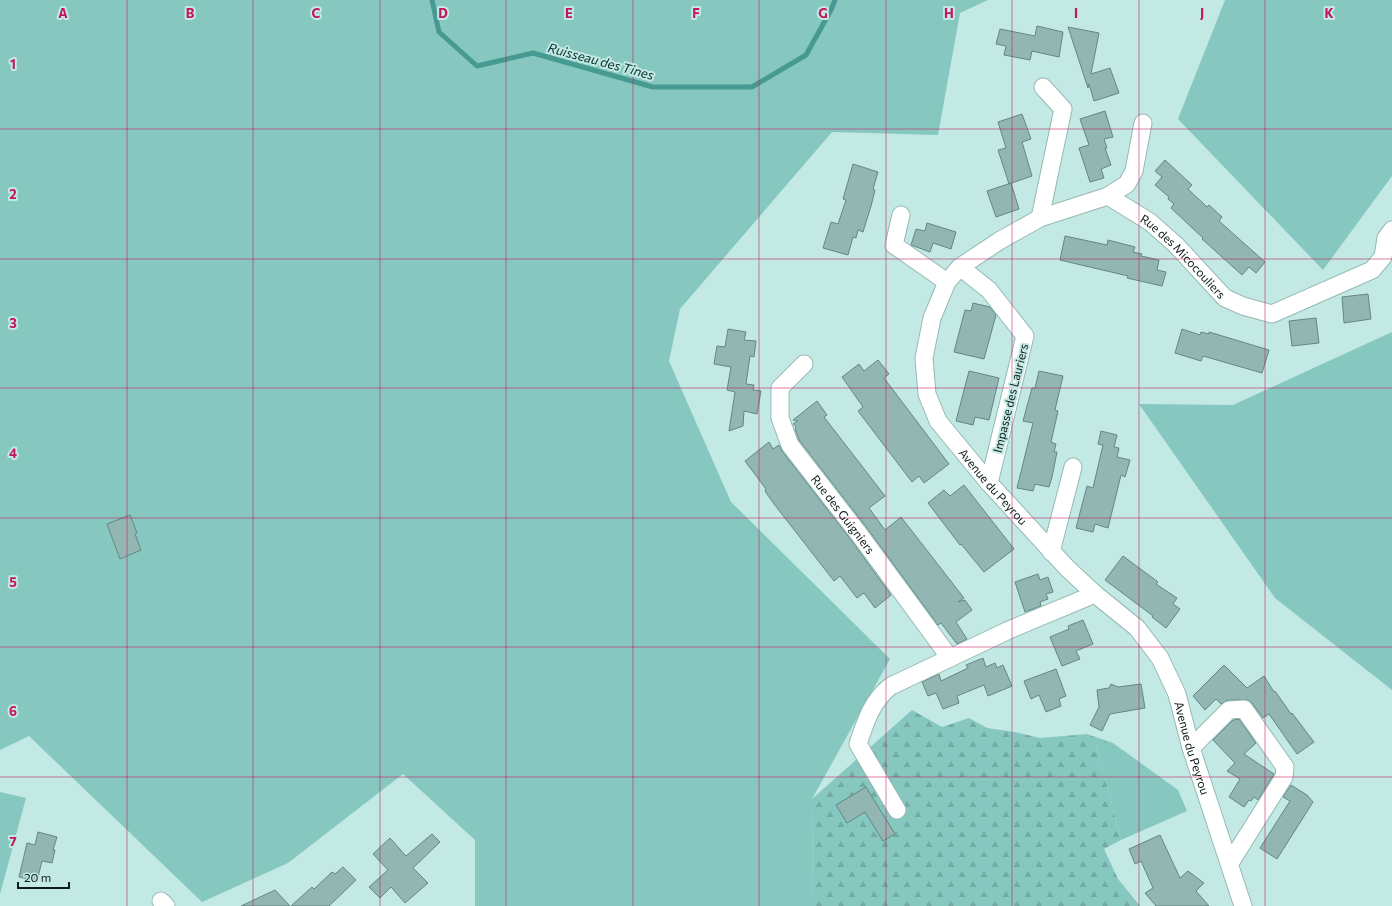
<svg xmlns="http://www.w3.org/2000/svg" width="1392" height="906" font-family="Commissioner,sans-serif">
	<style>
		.green { fill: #86c7c0 }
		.forest { fill: url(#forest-firs) }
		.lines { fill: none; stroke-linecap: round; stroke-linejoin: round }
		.stream { stroke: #479a92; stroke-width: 5 }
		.building { fill: #92b6b2; stroke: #648783 }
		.minor-casing { stroke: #95bab5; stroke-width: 19 }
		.minor { stroke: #fff; stroke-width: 17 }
		.grid { fill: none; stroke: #c2185b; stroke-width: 1; stroke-opacity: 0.55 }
		.labels { text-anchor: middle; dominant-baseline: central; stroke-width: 4; stroke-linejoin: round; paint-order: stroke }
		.street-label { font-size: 12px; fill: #0e1c1a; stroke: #c3e9e4 }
		.water-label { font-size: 13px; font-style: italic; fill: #06302d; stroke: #c3e9e4 }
		.grid-label { font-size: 13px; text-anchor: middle; font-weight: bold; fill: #c2185b; stroke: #c3e9e4; stroke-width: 4; stroke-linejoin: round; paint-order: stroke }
	</style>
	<defs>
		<pattern id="forest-firs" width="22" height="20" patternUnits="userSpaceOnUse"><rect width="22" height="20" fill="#86c7c0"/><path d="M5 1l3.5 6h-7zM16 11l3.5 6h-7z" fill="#72aaa4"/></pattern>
	</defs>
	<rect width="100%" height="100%" fill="#c3e9e4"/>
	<path class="green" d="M 0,0 L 988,0 L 960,13 L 938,135 L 832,132 L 680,309 L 669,361 L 731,502 L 890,659 L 812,799 L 813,906 L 475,906 L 475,840 L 403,774 L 288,863 L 202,902 L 29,736 L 0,750 Z
		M 1225,0 L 1392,0 L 1392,176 L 1323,270 L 1178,119 Z
		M 1392,332 L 1392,690 L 1275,598 L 1139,404 L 1233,405 Z
		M 1096,743 L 1113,743 L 1178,790 L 1187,811 L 1121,840 Z
		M 0,792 L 26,798 L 0,894 Z"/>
	<path class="forest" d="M 912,710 L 942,727 L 969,718 L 987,728 L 1015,732 L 1040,738 L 1087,734 L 1113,743 L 1096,743 L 1121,840 L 1104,849 L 1118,879 L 1140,906 L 813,906 L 812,799 Z"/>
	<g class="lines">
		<path class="stream" d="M 432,0 L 439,32 L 477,66 L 533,53 L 653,87 L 752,87 L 806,55 L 831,10 L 835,0"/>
	</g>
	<path class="building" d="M 1037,26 L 1063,32 L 1059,57 L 1032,51 L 1030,60 L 1004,55 L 1006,46 L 996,44 L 1000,29 L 1035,36 Z
		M 1068,27 L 1099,33 L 1091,74 L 1110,68 L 1119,93 L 1094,101 L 1089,84 L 1088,88 Z
		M 1105,111 L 1113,137 L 1104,139 L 1107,148 L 1105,148 L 1111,165 L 1101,169 L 1104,178 L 1090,182 L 1079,148 L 1089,145 L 1080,119 Z
		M 1022,114 L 1031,139 L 1022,142 L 1032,176 L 1009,184 L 998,150 L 1006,148 L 998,122 Z
		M 1165,160 L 1192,185 L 1188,189 L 1207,207 L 1209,205 L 1222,217 L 1219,221 L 1265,262 L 1256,273 L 1249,267 L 1242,275 L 1202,239 L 1203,238 L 1171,208 L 1174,204 L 1168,199 L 1169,197 L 1155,185 L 1162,177 L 1155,171 Z
		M 853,164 L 878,172 L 873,189 L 875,190 L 871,206 L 863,232 L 858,230 L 856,238 L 853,237 L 848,255 L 823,248 L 831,222 L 838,224 L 846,200 L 843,199 Z
		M 1011,183 L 1019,209 L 996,217 L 987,191 Z
		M 927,223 L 956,232 L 951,249 L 933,243 L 930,252 L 911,245 L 916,229 L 925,231 Z
		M 1065,236 L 1107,245 L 1108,240 L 1135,247 L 1133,252 L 1142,254 L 1141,256 L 1159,260 L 1157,270 L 1166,272 L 1162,286 L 1127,278 L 1128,276 L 1060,260 Z
		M 1368,294 L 1371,319 L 1344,323 L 1342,297 Z
		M 973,303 L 990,307 L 996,315 L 984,359 L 954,352 L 965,310 L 971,311 Z
		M 1316,318 L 1319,343 L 1292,346 L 1289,321 Z
		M 728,329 L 746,332 L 744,340 L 756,341 L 754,357 L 750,356 L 746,384 L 754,385 L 753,390 L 761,391 L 757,414 L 744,411 L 743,426 L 729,431 L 735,392 L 727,390 L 731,367 L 714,364 L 717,346 L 725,347 Z
		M 1182,329 L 1200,335 L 1201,332 L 1209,334 L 1209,332 L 1269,350 L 1262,373 L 1203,356 L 1201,361 L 1175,353 Z
		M 878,360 L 889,374 L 884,378 L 949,464 L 924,483 L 919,476 L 912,482 L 858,411 L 863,407 L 842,377 L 859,364 L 864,371 Z
		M 969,371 L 999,378 L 989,420 L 975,417 L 973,425 L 956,421 Z
		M 1039,371 L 1063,376 L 1055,410 L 1058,411 L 1051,442 L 1056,444 L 1054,452 L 1057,452 L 1052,477 L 1049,487 L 1035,484 L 1033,491 L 1017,488 L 1033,423 L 1023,421 L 1032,388 L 1035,388 Z
		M 817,401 L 827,415 L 824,417 L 885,496 L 869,508 L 885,530 L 901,517 L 964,598 L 958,602 L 965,600 L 972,610 L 956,622 L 967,639 L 957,644 L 941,623 L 938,625 L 867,528 L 799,440 L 795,429 L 796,427 L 793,424 L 798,421 L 793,420 Z
		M 1101,431 L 1117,435 L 1114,447 L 1119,448 L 1117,457 L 1130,460 L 1125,477 L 1121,475 L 1108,528 L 1095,524 L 1093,532 L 1076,528 L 1087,486 L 1093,488 L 1103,445 L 1098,444 Z
		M 769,442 L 773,449 L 779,445 L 782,451 L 851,540 L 891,595 L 875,608 L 864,593 L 857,598 L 840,576 L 834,581 L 774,504 L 765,491 L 766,489 L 745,461 Z
		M 964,485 L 1014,549 L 984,572 L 961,544 L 960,545 L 928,503 L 944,490 L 950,496 Z
		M 130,515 L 137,533 L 135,534 L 141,550 L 120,559 L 107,524 Z
		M 1123,556 L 1158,582 L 1156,584 L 1177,598 L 1173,604 L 1180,609 L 1166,628 L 1152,617 L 1153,616 L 1105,580 Z
		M 1038,574 L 1040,580 L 1048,577 L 1053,592 L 1046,594 L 1048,599 L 1040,602 L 1041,606 L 1025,612 L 1015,582 Z
		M 1083,620 L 1093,644 L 1076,651 L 1080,659 L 1062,666 L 1050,637 L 1069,629 L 1068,626 Z
		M 983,658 L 986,667 L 995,663 L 997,668 L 1003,665 L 1012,686 L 988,696 L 984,685 L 957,696 L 959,703 L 943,709 L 936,693 L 928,696 L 922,682 L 939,674 L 941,681 L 968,668 L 966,665 Z
		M 1224,665 L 1247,688 L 1264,676 L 1274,692 L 1275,691 L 1291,714 L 1292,713 L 1314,742 L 1297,754 L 1269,714 L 1263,718 L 1252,703 L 1248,700 L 1228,700 L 1221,704 L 1216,699 L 1205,710 L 1193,696 Z
		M 1056,669 L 1066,696 L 1059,699 L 1061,706 L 1046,712 L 1039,695 L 1031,699 L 1024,681 Z
		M 1111,684 L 1118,687 L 1141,684 L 1145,708 L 1110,714 L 1102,731 L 1090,725 L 1099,707 L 1097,690 L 1109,688 Z
		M 1239,719 L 1256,743 L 1244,754 L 1274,774 L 1258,800 L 1254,797 L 1251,801 L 1249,800 L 1244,807 L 1229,797 L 1240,779 L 1227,771 L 1235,763 L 1213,740 L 1233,720 Z
		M 1291,785 L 1307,795 L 1313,802 L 1277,859 L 1260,848 L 1290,801 L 1283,797 Z
		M 866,787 L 895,834 L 883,841 L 865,812 L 847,823 L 836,805 Z
		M 38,832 L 57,837 L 53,850 L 55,850 L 52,863 L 42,861 L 37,881 L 19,877 L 27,843 L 35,845 Z
		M 432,834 L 440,842 L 413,868 L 428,883 L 405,903 L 391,887 L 380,898 L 369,887 L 388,870 L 373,854 L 390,838 L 406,856 Z
		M 1160,835 L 1180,878 L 1188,871 L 1204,883 L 1196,891 L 1209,906 L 1156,906 L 1145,893 L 1153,888 L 1141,861 L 1135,864 L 1129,849 Z
		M 343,867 L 356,880 L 329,906 L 291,906 L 312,887 L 314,889 L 332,872 L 335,874 Z
		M 275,890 L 290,906 L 241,906 Z"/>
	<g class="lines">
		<g class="minor-casing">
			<g id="minor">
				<path id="s1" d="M 1143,123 L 1134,171 L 1127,184 L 1108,196 L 1040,218 L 999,241 L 960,267 L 947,282 L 932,318 L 924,358 L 927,394 L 938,421 L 989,483 L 1067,568 L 1095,594 L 1137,628 L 1160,658 L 1177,694 L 1191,748 L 1243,906"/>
				<path id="s2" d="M 1108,196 L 1150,222 L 1176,245 L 1225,298 L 1243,306 L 1272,314 L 1372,270 L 1383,257 L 1386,238 L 1392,230"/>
				<path d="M 901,215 L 894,245 L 947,282"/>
				<path d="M 1040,218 L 1063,109 L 1043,87"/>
				<path d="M 960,267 L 989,290 L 1025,336 L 989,483"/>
				<path id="s3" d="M 804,364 L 780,388 L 780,418 L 790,445 L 859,534 L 950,658 L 1009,630 L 1095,594"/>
				<path d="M 1051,552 L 1073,467"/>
				<path d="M 1191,748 L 1229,710 L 1244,709 L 1285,767 L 1284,777 L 1230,863"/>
				<path d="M 897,810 L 858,744 C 865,723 872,700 891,686 L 950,658"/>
				<path d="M 161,901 L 166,906"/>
			</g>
		</g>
		<use href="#minor" class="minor"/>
	</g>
	<path class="grid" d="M 127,0 L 127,906M 253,0 L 253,906M 380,0 L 380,906M 506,0 L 506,906M 633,0 L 633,906M 759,0 L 759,906M 886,0 L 886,906M 1012,0 L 1012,906M 1139,0 L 1139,906M 1265,0 L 1265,906M 0,129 L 1392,129M 0,259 L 1392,259M 0,388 L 1392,388M 0,518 L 1392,518M 0,647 L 1392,647M 0,777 L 1392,777"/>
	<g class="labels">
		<g class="street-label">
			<text stroke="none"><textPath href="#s2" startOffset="97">Rue des Micocouliers</textPath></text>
			<text transform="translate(1010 398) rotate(-76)">Impasse des Lauriers</text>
			<text stroke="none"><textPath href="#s1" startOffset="502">Avenue du Peyrou</textPath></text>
			<text stroke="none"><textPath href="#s3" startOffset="180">Rue des Guigniers</textPath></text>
			<text stroke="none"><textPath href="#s1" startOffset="838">Avenue du Peyrou</textPath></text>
		</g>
		<g class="water-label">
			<text transform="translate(601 61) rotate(15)">Ruisseau des Tines</text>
		</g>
	</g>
	<g class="grid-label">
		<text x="63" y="18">A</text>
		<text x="190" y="18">B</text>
		<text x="316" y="18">C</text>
		<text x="443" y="18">D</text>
		<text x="569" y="18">E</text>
		<text x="696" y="18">F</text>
		<text x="823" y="18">G</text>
		<text x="949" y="18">H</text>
		<text x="1076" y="18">I</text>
		<text x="1202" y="18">J</text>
		<text x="1329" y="18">K</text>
		<text x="13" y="69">1</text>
		<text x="13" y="199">2</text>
		<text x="13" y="328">3</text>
		<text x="13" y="458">4</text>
		<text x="13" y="587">5</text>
		<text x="13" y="716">6</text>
		<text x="13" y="846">7</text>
	</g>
	<path d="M18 882v6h51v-6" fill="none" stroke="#0e1c1a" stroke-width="2"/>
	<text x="24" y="882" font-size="12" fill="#0e1c1a" stroke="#c3e9e4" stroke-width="3" paint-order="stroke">20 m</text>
</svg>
